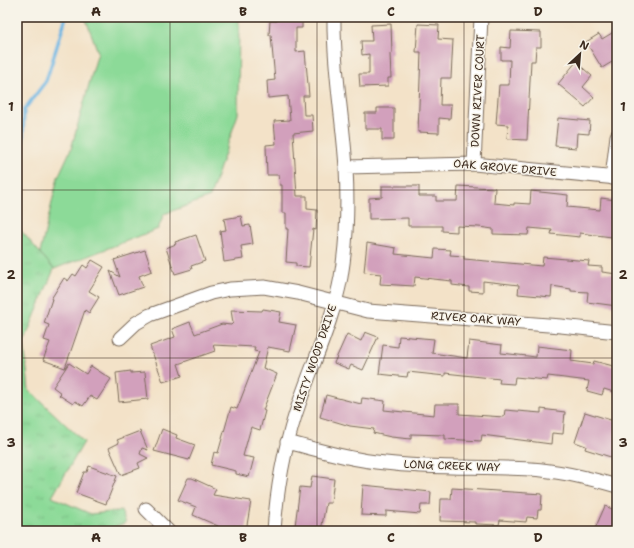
<svg xmlns="http://www.w3.org/2000/svg" width="634" height="548" font-family="'Shantell Sans',sans-serif">
	<style>
		.grass { fill: #8cda98; stroke: #64825b }
		.park { fill: url(#park-tufts); stroke: #64825b }
		.lines { fill: none; stroke-linecap: round; stroke-linejoin: round }
		.stream { stroke: #6bb6e4; stroke-width: 3.5 }
		.building { fill: #d2a0bc }
		.minor-casing { stroke: #7b6a5a; stroke-width: 15 }
		.minor { stroke: #fff; stroke-width: 13 }
		.grid { fill: none; stroke: #3b2a1e; stroke-width: 1; stroke-opacity: 0.55 }
		.labels { text-anchor: middle; dominant-baseline: central; stroke-width: 3; stroke-linejoin: round; paint-order: stroke }
		.street-label { font-size: 11px; fill: #3b2a1e; stroke: #f7f3e8 }
		.neatline { fill: none; stroke: #3b2a1e; stroke-width: 1.5 }
		.grid-label { font-size: 13px; text-anchor: middle; font-weight: bold; fill: #3b2a1e }
	</style>
	<defs>
		<pattern id="park-tufts" width="24" height="20" patternUnits="userSpaceOnUse"><rect width="24" height="20" fill="#8cda98"/><path d="M3 7l-1-3M5 7V3M7 7l1-3M15 17l-1-3M17 17v-4M19 17l1-3" fill="none" stroke="#7abb83"/></pattern>
	</defs>
	<rect width="100%" height="100%" fill="#f7f3e8"/>
	<filter id="ink" filterUnits="userSpaceOnUse"><feTurbulence type="fractalNoise" baseFrequency=".025" numOctaves="2"/><feDisplacementMap in="SourceGraphic" scale="8" xChannelSelector="R" yChannelSelector="G"/><feConvolveMatrix kernelMatrix="1 2 1 2 8 2 1 2 1" color-interpolation-filters="sRGB"/></filter>
	<filter id="wash" filterUnits="userSpaceOnUse"><feTurbulence type="fractalNoise" baseFrequency=".012" numOctaves="4" result="noise"/><feDisplacementMap in="SourceGraphic" scale="16" xChannelSelector="R" yChannelSelector="G"/><feGaussianBlur stdDeviation="0.9" result="paint"/><feColorMatrix in="noise" values="0 0 0 0 0 0 0 0 0 0 0 0 0 0 0 0 0 1.4 0 .05"/><feComposite in="paint" operator="in"/></filter>
	<g filter="url(#wash)">
		<rect width="100%" height="100%" fill="#f3e2c8"/>
		<path class="grass" d="M 85,17 L 239,17 L 238,114 L 210,197 L 164,214 L 158,229 L 54,269 L 40,253 L 58,177 L 71,149 L 98,52 Z"/>
		<path class="park" d="M 17,226 L 54,269 L 24,342 L 29,390 L 84,442 L 52,497 L 91,514 L 121,511 L 126,523 L 101,531 L 17,531 Z"/>
		<g class="lines">
			<path class="stream" d="M 17,148 L 23,140 L 24,110 L 46,81 L 66,17"/>
		</g>
		<g id="blocks">
			<path class="building" d="M 277,17 L 302,17 L 302,28 L 296,28 L 296,52 L 305,51 L 309,96 L 303,96 L 304,115 L 312,115 L 313,131 L 293,133 L 297,196 L 307,196 L 307,209 L 317,210 L 316,230 L 313,229 L 309,267 L 296,266 L 296,263 L 286,262 L 288,229 L 286,229 L 286,213 L 282,213 L 282,185 L 280,185 L 279,175 L 267,175 L 266,145 L 276,144 L 274,121 L 290,120 L 288,96 L 268,98 L 267,81 L 275,80 L 271,35 L 269,35 L 270,21 L 277,21 Z
				M 391,24 L 392,54 L 390,54 L 391,78 L 388,78 L 388,86 L 360,87 L 359,74 L 369,74 L 369,54 L 362,55 L 361,41 L 372,41 L 371,25 Z
				M 418,24 L 439,25 L 438,39 L 453,40 L 451,78 L 441,78 L 440,105 L 451,105 L 450,119 L 439,118 L 439,133 L 418,132 L 421,52 L 416,52 Z
				M 617,30 L 617,59 L 602,68 L 586,42 L 599,34 L 602,39 Z
				M 511,31 L 541,32 L 541,47 L 536,47 L 535,61 L 531,61 L 527,140 L 507,139 L 508,125 L 496,124 L 499,85 L 509,85 L 510,60 L 501,60 L 501,47 L 510,48 Z
				M 576,62 L 592,76 L 583,87 L 594,97 L 585,107 L 558,84 Z
				M 377,108 L 394,108 L 394,140 L 382,140 L 382,129 L 365,129 L 365,113 L 377,113 Z
				M 558,118 L 590,121 L 589,134 L 577,133 L 576,148 L 555,146 Z
				M 382,186 L 419,186 L 419,196 L 436,196 L 436,201 L 457,201 L 458,186 L 495,188 L 494,203 L 514,205 L 514,203 L 530,204 L 531,191 L 568,195 L 567,207 L 600,210 L 601,198 L 616,200 L 612,237 L 580,233 L 580,237 L 551,234 L 552,230 L 529,228 L 528,235 L 493,234 L 493,229 L 479,227 L 457,226 L 457,232 L 442,231 L 442,226 L 408,226 L 408,218 L 369,219 L 369,198 L 382,197 Z
				M 241,216 L 243,226 L 250,225 L 253,244 L 241,246 L 243,259 L 224,262 L 220,231 L 226,230 L 224,219 Z
				M 196,235 L 205,261 L 191,266 L 192,269 L 175,274 L 166,248 L 176,244 L 175,242 Z
				M 367,243 L 396,248 L 395,254 L 434,258 L 435,249 L 451,250 L 450,255 L 464,256 L 464,259 L 542,266 L 543,257 L 589,261 L 588,266 L 602,267 L 602,272 L 617,274 L 617,306 L 587,302 L 588,292 L 571,291 L 571,289 L 552,286 L 551,297 L 518,294 L 519,285 L 483,281 L 483,292 L 469,291 L 469,287 L 452,285 L 452,281 L 415,277 L 414,286 L 380,284 L 381,274 L 364,272 Z
				M 145,250 L 152,271 L 139,276 L 143,287 L 119,295 L 110,271 L 120,277 L 114,260 Z
				M 92,260 L 104,267 L 89,291 L 99,297 L 89,313 L 85,310 L 65,368 L 43,360 L 50,342 L 44,340 L 49,325 L 44,323 L 52,299 L 51,299 L 64,278 L 68,281 L 73,274 L 76,276 L 83,265 L 87,268 Z
				M 263,309 L 281,312 L 279,322 L 296,325 L 290,351 L 268,347 L 263,368 L 277,374 L 263,410 L 265,411 L 260,430 L 251,427 L 243,456 L 254,458 L 249,477 L 236,474 L 236,471 L 211,465 L 214,452 L 218,453 L 231,407 L 237,409 L 259,352 L 254,351 L 255,347 L 213,345 L 215,351 L 178,364 L 182,376 L 163,382 L 150,346 L 175,337 L 172,329 L 190,322 L 195,334 L 222,324 L 231,325 L 233,323 L 231,310 L 262,311 Z
				M 365,332 L 378,337 L 363,370 L 351,365 L 349,369 L 334,363 L 347,334 L 361,341 Z
				M 399,336 L 434,339 L 432,353 L 467,358 L 469,341 L 502,345 L 501,353 L 536,357 L 537,346 L 572,350 L 571,361 L 593,364 L 594,361 L 617,367 L 617,393 L 604,389 L 602,395 L 587,391 L 589,381 L 548,376 L 547,380 L 515,377 L 514,384 L 499,383 L 500,379 L 445,373 L 445,376 L 408,372 L 407,377 L 379,374 L 383,345 L 398,347 Z
				M 69,363 L 86,374 L 91,366 L 111,379 L 97,400 L 90,396 L 83,406 L 75,401 L 73,404 L 59,395 L 61,393 L 53,387 Z
				M 131,371 L 131,373 L 145,372 L 148,399 L 119,402 L 116,373 Z
				M 326,395 L 361,404 L 362,398 L 385,401 L 384,410 L 434,415 L 435,404 L 459,404 L 459,414 L 504,417 L 505,410 L 541,413 L 541,409 L 565,412 L 563,434 L 552,433 L 551,444 L 482,435 L 481,441 L 445,439 L 445,435 L 411,434 L 411,439 L 391,437 L 373,433 L 374,429 L 350,426 L 320,417 Z
				M 585,412 L 617,422 L 617,459 L 585,449 L 586,446 L 575,442 Z
				M 162,429 L 177,435 L 176,438 L 195,445 L 189,460 L 154,451 Z
				M 140,431 L 148,450 L 142,448 L 140,454 L 148,458 L 138,463 L 140,468 L 121,475 L 109,448 L 119,443 L 117,440 Z
				M 89,466 L 117,476 L 106,504 L 76,493 L 84,472 L 87,472 Z
				M 312,476 L 334,479 L 331,503 L 326,503 L 321,531 L 300,531 L 300,526 L 295,526 L 300,487 L 310,488 Z
				M 188,478 L 192,478 L 216,489 L 213,495 L 251,501 L 246,531 L 217,529 L 218,526 L 193,515 L 196,507 L 178,500 Z
				M 363,485 L 431,492 L 430,505 L 421,505 L 420,514 L 386,511 L 386,516 L 361,515 Z
				M 452,488 L 542,494 L 541,510 L 538,510 L 537,518 L 527,517 L 526,522 L 500,520 L 499,525 L 475,524 L 475,522 L 440,521 L 441,499 L 451,499 Z
				M 605,506 L 617,511 L 617,531 L 594,531 Z"/>
		</g>
	</g>
	<g filter="url(#ink)">
		<use href="#blocks" fill-opacity="0" stroke="#7b6a5a" stroke-width="1"/>
		<g class="lines">
			<g class="minor-casing">
				<path id="minor" d="M 474,164 L 481,17
					M 346,167 L 474,164 L 617,178
					M 612,178 L 617,136
					M 120,338 L 136,323 L 150,315 L 211,293 L 230,289 L 264,287 L 298,293 L 368,311 L 561,326 L 617,332
					M 287,442 C 319,450 352,460 385,463 C 433,469 482,466 531,469 C 560,471 589,478 617,486
					M 146,509 L 168,531
					M 274,531 C 277,486 285,443 300,401 C 314,360 333,320 341,277 C 347,241 348,204 346,168 C 343,118 333,67 334,17"/>
			</g>
			<use href="#minor" class="minor"/>
		</g>
	</g>
	<path class="grid" d="M 170,17 L 170,531M 317,17 L 317,531M 464,17 L 464,531M 17,190 L 617,190M 17,358 L 617,358"/>
	<g class="labels">
		<g class="street-label">
			<text transform="translate(478 91) rotate(-87)">DOWN RIVER COURT</text>
			<text transform="translate(505 168) rotate(5)">OAK GROVE DRIVE</text>
			<text transform="translate(476 319) rotate(4)">RIVER OAK WAY</text>
			<text transform="translate(315 358) rotate(-71)">MISTY WOOD DRIVE</text>
			<text transform="translate(452 466) rotate(2)">LONG CREEK WAY</text>
		</g>
	</g>
	<rect width="634" height="548" fill="none" stroke="#f7f3e8" stroke-width="44"/>
	<g transform="translate(580 54) rotate(26)" stroke="#f7f3e8" stroke-width="3" paint-order="stroke">
	<path d="M0-3L7 15L0 10L-7 15Z" fill="#3b2a1e"/>
	<text y="-6" font-size="11" font-weight="bold" text-anchor="middle" fill="#3b2a1e">N</text>
	</g>
	<rect x="22" y="22" width="590" height="504" class="neatline"/>
	<g class="grid-label">
		<text x="96" y="16">A</text>
		<text x="243" y="16">B</text>
		<text x="391" y="16">C</text>
		<text x="538" y="16">D</text>
		<text x="11" y="111">1</text>
		<text x="623" y="111">1</text>
		<text x="11" y="279">2</text>
		<text x="623" y="279">2</text>
		<text x="11" y="447">3</text>
		<text x="623" y="447">3</text>
		<text x="96" y="542">A</text>
		<text x="243" y="542">B</text>
		<text x="391" y="542">C</text>
		<text x="538" y="542">D</text>
	</g>
</svg>
